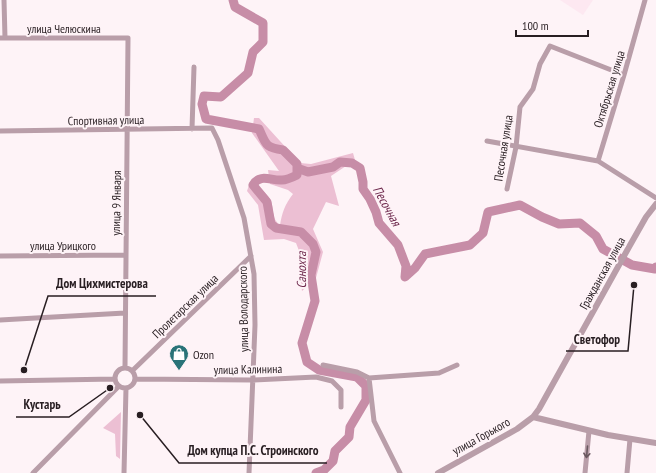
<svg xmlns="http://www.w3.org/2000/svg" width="656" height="473" font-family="'PT Sans Narrow',sans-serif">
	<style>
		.built { fill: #fde8f1 }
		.green { fill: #ecbfd3 }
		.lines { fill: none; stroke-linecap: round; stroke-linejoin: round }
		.river { stroke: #c78da7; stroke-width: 9 }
		.minor { stroke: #b99ea9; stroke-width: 5 }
		.tertiary { stroke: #b99ea9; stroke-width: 6 }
		.oneway { stroke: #69585f }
		.labels { text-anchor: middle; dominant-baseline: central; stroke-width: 4; stroke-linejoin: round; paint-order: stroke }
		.street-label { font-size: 12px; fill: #281e22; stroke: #fef3f7 }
		.poi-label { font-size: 12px; fill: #281e22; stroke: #fef3f7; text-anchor: start }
		.water-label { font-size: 13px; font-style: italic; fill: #6d284c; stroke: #fef3f7 }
		.leader { fill: none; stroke: #281e22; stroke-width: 1.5 }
		.callout-dot { fill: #281e22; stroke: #fef3f7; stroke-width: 1.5 }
		.callout-label { font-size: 13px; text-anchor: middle; font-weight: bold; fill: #281e22; stroke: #fef3f7; stroke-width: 4; stroke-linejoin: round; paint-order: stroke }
	</style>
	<rect width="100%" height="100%" fill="#fef3f7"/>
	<path class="built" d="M 560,0 L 593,0 L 583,15 Z"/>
	<path class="green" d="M 254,118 L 259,118 L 300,163 L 311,164 L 353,153 L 355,160 L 331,176 L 339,206 L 326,202 L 313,229 L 323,252 L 316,278 L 302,291 L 300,277 L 301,256 L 296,243 L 284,239 L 264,240 L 258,205 L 247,191 L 250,182 C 257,185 266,192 270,199 C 275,209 270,217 280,225 C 282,213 285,204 293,194 L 288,190 L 270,184 L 268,170 L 279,171 L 252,133 Z
		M 121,412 L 120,459 L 116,456 L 115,434 L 103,428 Z"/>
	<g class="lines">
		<path class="river" d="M 233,0 L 235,7 L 263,23 L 263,42 L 253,52 L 248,73 L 221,97 L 204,96 L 202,104 L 206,119 L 259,129 C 266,144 265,148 283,150 L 297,164 L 297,175 C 293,177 287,180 282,180 C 271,181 260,173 253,185 L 267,202 L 271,224 L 276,228 L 301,232 L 313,244 L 316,252 L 311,275 L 315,301 L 302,343 L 307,362 L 319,370 L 357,377 L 366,386 L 366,400 L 350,427 L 349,437 L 335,451 L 333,461 L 324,470 L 316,473
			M 297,168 L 308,172 L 333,167 L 340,162 L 352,163 L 360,168 L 363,182 L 363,189 L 370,199 L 376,212 L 379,223 L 398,245 L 406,266 L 405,277 L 415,268 L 425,254 L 470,245 L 483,233 L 488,212 L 520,205 L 542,217 L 559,224 L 580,223 L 596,236 L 603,249 L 632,265 L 655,269 L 656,267"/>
		<path class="minor" d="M 4,0 L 5,38
			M 0,38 L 128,38 L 125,368
			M 192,129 L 194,67
			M 0,131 L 212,128 L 218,140 L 244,218 L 254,274 L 255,325 L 249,473
			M 487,141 L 598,161 L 656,198
			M 598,161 L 624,75 L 645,0
			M 507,189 L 516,147 L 520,107 L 533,89 L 540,64 L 550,46 L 624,75
			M 0,256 L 125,255
			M 0,320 L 125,313
			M 323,365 L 357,372 L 369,378 L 439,373 L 457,365
			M115 378a10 10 0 1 1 20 0a10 10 0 1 1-20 0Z
			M 132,371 L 251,256
			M 369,378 L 374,421 L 400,473
			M 135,379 L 252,380 L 316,377 L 332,381 L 341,390 L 341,407
			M 0,381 L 115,379
			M 33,473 L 119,386
			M 124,473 L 126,388
			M 585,473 L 589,431
			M 627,473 L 630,439"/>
		<path class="tertiary" d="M 533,417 L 608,435 L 656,443
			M 438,473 L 517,429 L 533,417 L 539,409 L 629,247 L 646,217 L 656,204"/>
	</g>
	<defs><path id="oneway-shaft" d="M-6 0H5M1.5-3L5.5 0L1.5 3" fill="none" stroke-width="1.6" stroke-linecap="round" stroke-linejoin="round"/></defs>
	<use class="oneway" href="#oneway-shaft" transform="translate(587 452) rotate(95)"/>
	<defs>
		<g id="shop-pin" transform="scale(1)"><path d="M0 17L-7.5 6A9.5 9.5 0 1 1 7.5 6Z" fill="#297378" stroke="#fef3f7"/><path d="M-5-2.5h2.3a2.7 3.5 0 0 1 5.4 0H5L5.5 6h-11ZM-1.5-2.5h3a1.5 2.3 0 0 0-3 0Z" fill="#fff"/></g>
	</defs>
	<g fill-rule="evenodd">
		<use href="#shop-pin" x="179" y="354"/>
	</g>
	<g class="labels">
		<g class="street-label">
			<text x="64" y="28">улица Челюскина</text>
			<text transform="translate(609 89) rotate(-73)">Октябрьская улица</text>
			<text transform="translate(106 120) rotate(-1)">Спортивная улица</text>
			<text transform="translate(503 148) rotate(-81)">Песочная улица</text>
			<text transform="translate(116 203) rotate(-89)">улица 9 Января</text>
			<text x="63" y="245">улица Урицкого</text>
			<text transform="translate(602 273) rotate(-61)">Гражданская улица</text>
			<text transform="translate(185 306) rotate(-44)">Пролетарская улица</text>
			<text transform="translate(243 309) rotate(-91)">улица Володарского</text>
			<text transform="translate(248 369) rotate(-1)">улица Калинина</text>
			<text transform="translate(481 436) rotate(-29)">улица Горького</text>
		</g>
		<g class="poi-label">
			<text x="193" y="354">Ozon</text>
		</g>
		<g class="water-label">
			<text transform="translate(387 206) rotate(61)">Песочная</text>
			<text transform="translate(301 270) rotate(-90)">Санохта</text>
		</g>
	</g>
	<path class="leader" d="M24 370L48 296H156M634 285L628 351H566M110 388L69 417H16M140 415L179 463H327"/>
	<g class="callout-dot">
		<circle cx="24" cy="370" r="4"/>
		<circle cx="634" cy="285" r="4"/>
		<circle cx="110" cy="388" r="4"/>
		<circle cx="140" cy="415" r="4"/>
	</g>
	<g class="callout-label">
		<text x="102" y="288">Дом Цихмистерова</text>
		<text x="597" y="344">Светофор</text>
		<text x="42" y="409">Кустарь</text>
		<text x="253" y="455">Дом купца П.С. Строинского</text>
	</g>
	<path d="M516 30v6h72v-6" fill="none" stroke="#281e22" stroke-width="2"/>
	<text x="522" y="30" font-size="12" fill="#281e22" stroke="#fef3f7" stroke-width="3" paint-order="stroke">100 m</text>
</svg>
